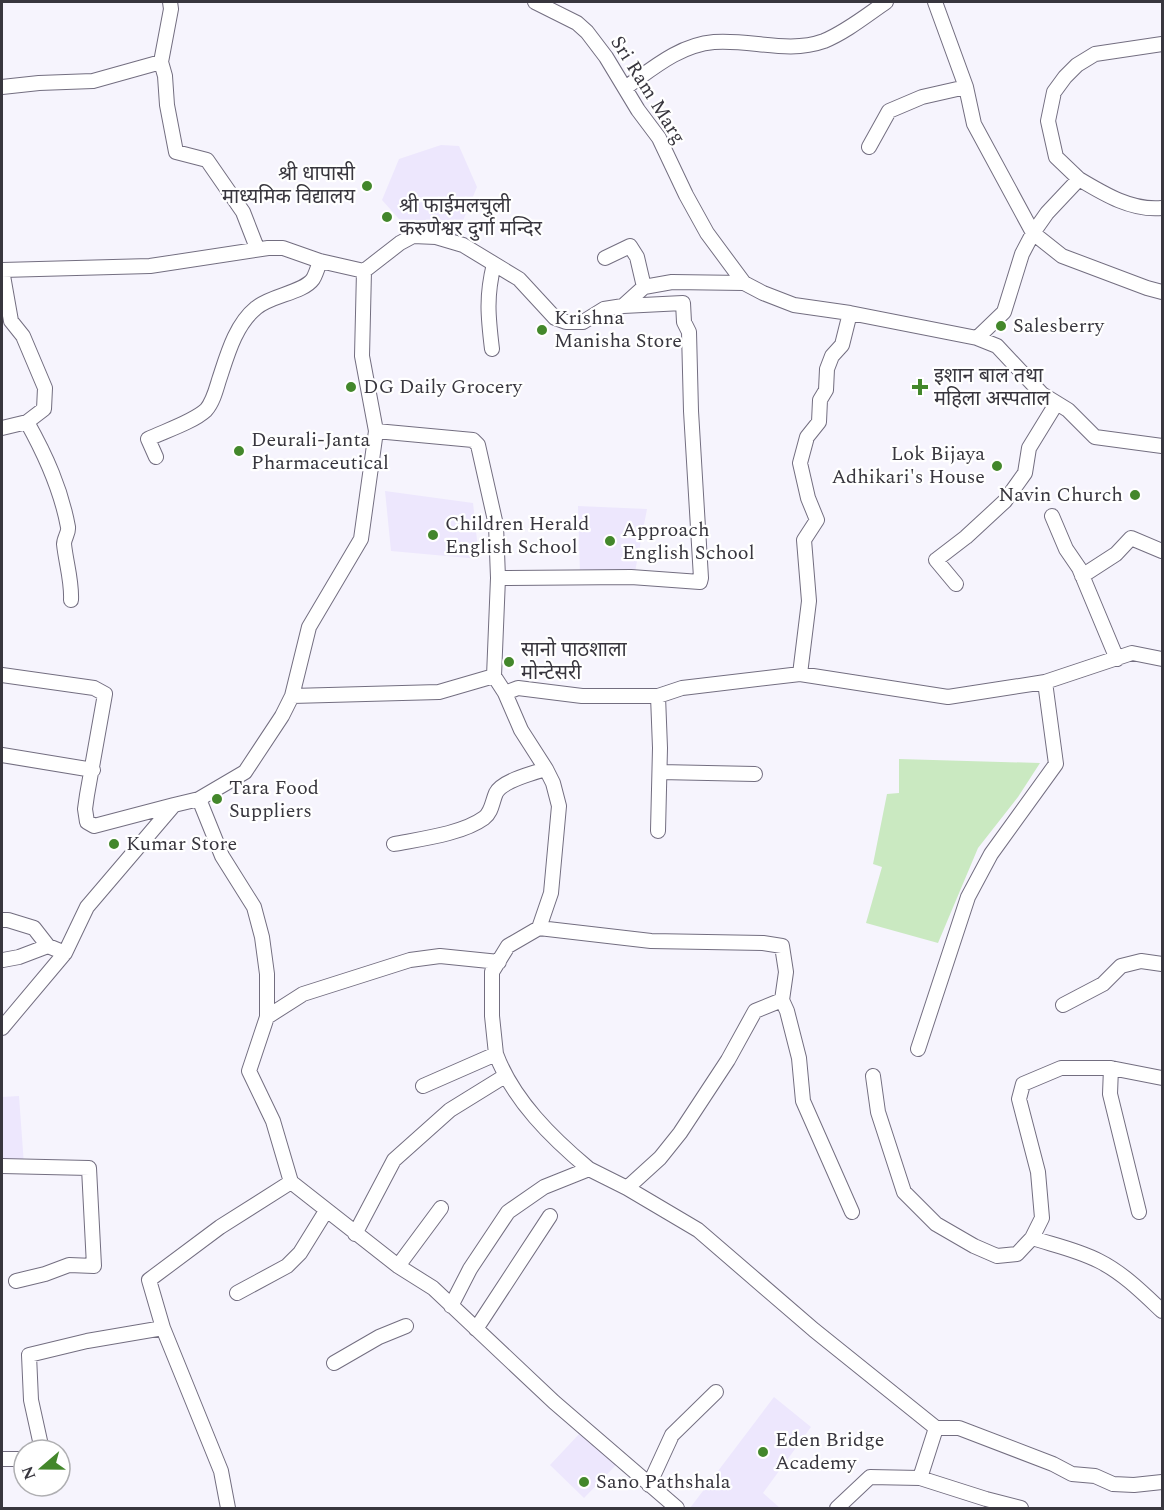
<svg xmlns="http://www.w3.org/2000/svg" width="1164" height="1510" font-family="Spectral,'Noto Sans Devanagari',serif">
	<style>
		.built { fill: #ede7fd }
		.green { fill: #cae9c1 }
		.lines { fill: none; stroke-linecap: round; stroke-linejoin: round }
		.minor-casing { stroke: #736e80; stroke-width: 16 }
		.minor { stroke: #fff; stroke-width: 14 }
		.poi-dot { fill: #43872b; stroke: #fff; stroke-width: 2 }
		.labels { text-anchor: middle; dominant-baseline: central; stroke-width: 4.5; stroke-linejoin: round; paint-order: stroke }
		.street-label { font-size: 20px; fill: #38363e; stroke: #fff }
		.poi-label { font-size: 20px; fill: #38363e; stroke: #fff; text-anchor: start }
	</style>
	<rect width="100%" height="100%" fill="#f6f4fd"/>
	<path class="built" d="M 441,145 L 459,146 L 477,187 L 455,240 L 399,219 L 382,200 L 399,159 Z
		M 385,491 L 473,503 L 479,559 L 391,551 Z
		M 578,506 L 647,509 L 635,572 L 580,574 Z
		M 19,1096 L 24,1165 L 2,1164 L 2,1097 Z
		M 774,1397 L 811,1427 L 763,1493 L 780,1508 L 690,1508 Z
		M 581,1432 L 616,1465 L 584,1498 L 550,1465 Z"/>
	<path class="green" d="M 899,759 L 1040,763 L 1018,797 L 978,848 L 938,943 L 866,923 L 882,867 L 873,864 L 887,794 L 899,793 Z"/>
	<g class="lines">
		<g class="minor-casing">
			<path id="minor" d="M 170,2 L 171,9 L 161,62 L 165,76 L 167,105 L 176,152 L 207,160 L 243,212 L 257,248
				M 535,2 L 577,23 L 587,32 L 606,57 L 638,110 L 659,138 L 686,195 L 707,233 L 744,283
				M 935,2 L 966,87 L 974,124 L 1033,233 L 1062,256 L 1147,288 L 1162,292
				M 2,87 L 39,83 L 93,81 L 161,62
				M 625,88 C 652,69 679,45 714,42 C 751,39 788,54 824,41 C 846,32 867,15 886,2
				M 869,147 L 889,111 L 922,97 L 966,87
				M 1079,179 C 1104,194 1132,211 1162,208
				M 605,258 L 630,246 L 637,257 L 644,287
				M 2,270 L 150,266 L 268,248 L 283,248 L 320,261 L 364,271
				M 977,338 L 1004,312 L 1022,254 L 1033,233 L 1047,213 L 1079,179 L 1056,157 L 1048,121 L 1054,92 L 1065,77 L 1077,65 L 1095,54 L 1162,44
				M 492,349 C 488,316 486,296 494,264
				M 27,422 C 46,456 61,489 68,527 C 69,533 64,538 64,544 C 66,563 72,581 71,600
				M 2,428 L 27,422 L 44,409 L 45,388 L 23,336 L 11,321 L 2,270
				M 376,431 L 473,440 L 478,445 L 496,525 L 498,578 L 494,676
				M 156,457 L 148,439 C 165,431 193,422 206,410 C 213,402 216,390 219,380 C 227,356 235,325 256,308 C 271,295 303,293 313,279 C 316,274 318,267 320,261
				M 1052,516 L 1066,549 L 1079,568 L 1117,659
				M 1082,576 L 1116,554 L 1131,538 L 1162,551
				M 498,578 L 631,577 L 700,582 L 701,578 L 691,411 L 689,332 L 684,322 L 683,303 L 623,306
				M 956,584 L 936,560 L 966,537 L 1005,501 L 1025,473 L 1029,448 L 1056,404
				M 800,674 L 809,601 L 804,540 L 817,520 L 808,498 L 800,463 L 807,437 L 819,422 L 820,400 L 826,390 L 827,369 L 832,356 L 842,345 L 850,313
				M 2,675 L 94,688 L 105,694 L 87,795 L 85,809 L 87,822 L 94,826 L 174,805
				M 505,693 L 518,688 L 582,696 L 658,696 L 682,688 L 800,674 L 948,697 L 1045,682 L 1132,653 L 1162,659
				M 292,696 L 439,692 L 494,676 L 505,693 L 521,730 L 546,769 L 553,783 L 559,806 L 551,893 L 539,928 L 508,946 L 492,972 L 492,1016 L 496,1054 L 423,1086
				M 658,696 L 660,748 L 658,831
				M 2,755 L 93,770
				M 660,772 L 755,774
				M 199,799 L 222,856 L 254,907 L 262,937 L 267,974 L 267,1017 L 249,1071 L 273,1121 L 291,1182 L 398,1266 L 433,1288 L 554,1402 L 677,1508
				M 394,844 C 420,839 462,834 484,818 C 492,812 492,802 496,793 C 502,781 533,773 546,769
				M 2,920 L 8,920 L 34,928 L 48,946 L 65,953
				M 539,928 L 651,941 L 763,943 L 782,946 L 786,972 L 782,1000
				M 3,960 L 19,957 L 48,946
				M 1063,1005 L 1103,984 L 1121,966 L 1141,961 L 1162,964
				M 267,1017 L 303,994 L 410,960 L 440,956 L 499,962
				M 2,1028 L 65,953 L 87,907 L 174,805 L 199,799 L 245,772 L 282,716 L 292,696 L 309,627 L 361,539 L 376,431 L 362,356 L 364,271 L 400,243 L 413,236 L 436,237 L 463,245 L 519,279 L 555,318 L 566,322 L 583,322 L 604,309 L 623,306 L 644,287 L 672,282 L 744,283 L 763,293 L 794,305 L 850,313 L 977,338 L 997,346 L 1042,394 L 1068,410 L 1095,437 L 1162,446
				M 918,1049 L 968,897 L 991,854 L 1056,764 L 1045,682
				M 496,1054 C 513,1100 552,1138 589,1169
				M 873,1076 L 878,1112 L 904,1192 L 936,1224 L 974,1246 L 997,1256 L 1017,1254 L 1032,1238 L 1042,1218 L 1038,1172 L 1019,1099 L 1023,1084 L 1061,1068 L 1111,1068
				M 2,1166 L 89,1168 L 94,1266 L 69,1265 L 45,1274 L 16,1281
				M 627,1188 L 698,1230 L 814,1330 L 936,1428
				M 1139,1212 L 1110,1094 L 1111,1068 L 1162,1078
				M 355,1234 L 394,1160 L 450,1110 L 505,1076
				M 1032,1238 C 1054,1245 1078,1250 1099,1261 C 1123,1273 1143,1293 1162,1311
				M 398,1266 L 441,1208
				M 237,1293 L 287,1266 L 300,1253 L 326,1211
				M 451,1306 L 470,1269 L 508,1212 L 544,1187 L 589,1169 L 627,1188 L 660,1158 L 680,1133 L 728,1060 L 755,1011 L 782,1000 L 787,1011 L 799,1058 L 803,1101 L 852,1212
				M 476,1329 L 550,1216
				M 334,1363 L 379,1337 L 406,1326
				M 42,1450 L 31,1400 L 29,1355 L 87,1341 L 163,1328
				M 2,1459 L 24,1459
				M 920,1478 L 936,1428 L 959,1428 L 1053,1464 L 1072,1474 L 1095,1476 L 1113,1484 L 1134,1485 L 1162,1482
				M 649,1485 L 672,1435 L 716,1392
				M 228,1508 L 221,1471 L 163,1328 L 149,1280 L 220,1227 L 291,1182
				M 837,1508 L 870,1477 L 920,1478 L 986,1499 L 1021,1508"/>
		</g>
		<use href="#minor" class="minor"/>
	</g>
	<g class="poi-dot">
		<circle cx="367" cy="186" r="6"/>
		<circle cx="387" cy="217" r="6"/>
		<circle cx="1001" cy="326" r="6"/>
		<circle cx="542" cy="330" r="6"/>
		<circle cx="351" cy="387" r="6"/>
		<path d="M917 378h6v6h6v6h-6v6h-6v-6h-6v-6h6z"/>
		<circle cx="239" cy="451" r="6"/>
		<circle cx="997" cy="466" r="6"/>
		<circle cx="1135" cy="495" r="6"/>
		<circle cx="433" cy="535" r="6"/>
		<circle cx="610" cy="541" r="6"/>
		<circle cx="509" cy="662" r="6"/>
		<circle cx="217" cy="799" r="6"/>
		<circle cx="114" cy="844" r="6"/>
		<circle cx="763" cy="1452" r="6"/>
		<circle cx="584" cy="1482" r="6"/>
	</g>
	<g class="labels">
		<g class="street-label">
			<text transform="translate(648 90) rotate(58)">Sri Ram Marg</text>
		</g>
		<g class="poi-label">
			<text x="355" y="174" text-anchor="end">श्री धापासी<tspan x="355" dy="23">माध्यमिक विद्यालय</tspan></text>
			<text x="399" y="206">श्री फाईमलचुली<tspan x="399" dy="23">करुणेश्वर दुर्गा मन्दिर</tspan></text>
			<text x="554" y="318">Krishna<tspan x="554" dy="23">Manisha Store</tspan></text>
			<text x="1013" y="326">Salesberry</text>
			<text x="934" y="376">इशान बाल तथा<tspan x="934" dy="23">महिला अस्पताल</tspan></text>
			<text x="363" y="387">DG Daily Grocery</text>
			<text x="251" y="440">Deurali-Janta<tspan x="251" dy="23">Pharmaceutical</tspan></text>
			<text x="985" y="454" text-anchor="end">Lok Bijaya<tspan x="985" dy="23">Adhikari's House</tspan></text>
			<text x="1123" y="495" text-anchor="end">Navin Church</text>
			<text x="445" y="524">Children Herald<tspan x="445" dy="23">English School</tspan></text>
			<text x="622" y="530">Approach<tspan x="622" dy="23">English School</tspan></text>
			<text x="521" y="650">सानो पाठशाला<tspan x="521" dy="23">मोन्टेसरी</tspan></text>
			<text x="229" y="788">Tara Food<tspan x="229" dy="23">Suppliers</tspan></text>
			<text x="126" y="844">Kumar Store</text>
			<text x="775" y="1440">Eden Bridge<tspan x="775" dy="23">Academy</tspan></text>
			<text x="596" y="1482">Sano Pathshala</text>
		</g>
	</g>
	<rect width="1164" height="1510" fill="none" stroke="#38363e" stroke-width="6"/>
	<g transform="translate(42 1468) rotate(250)"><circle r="28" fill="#ffffff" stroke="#afafb2" stroke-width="1.5"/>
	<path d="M0-4.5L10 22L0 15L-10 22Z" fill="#43872b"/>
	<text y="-9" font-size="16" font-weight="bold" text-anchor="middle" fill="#38363e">N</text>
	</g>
</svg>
